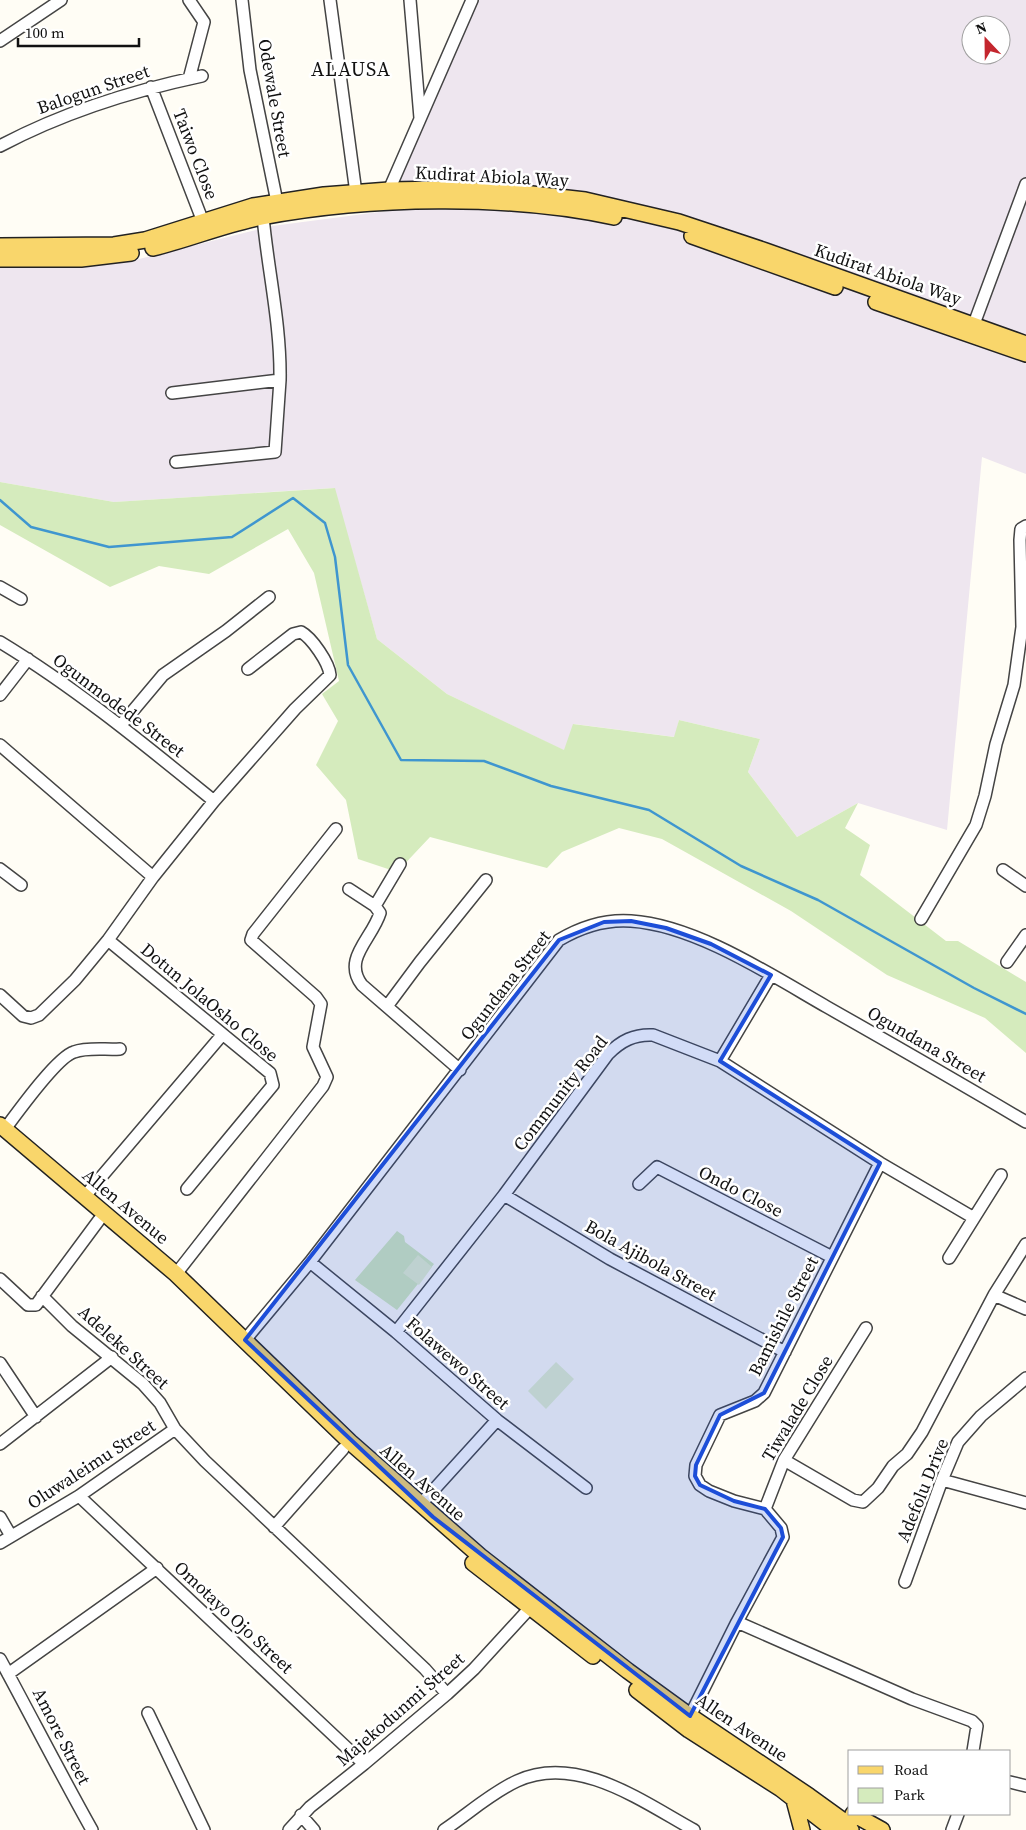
<svg xmlns="http://www.w3.org/2000/svg" width="1026" height="1830" font-family="'Source Serif 4',serif">
	<style>
		.industrial { fill: #eee6ef; fill-rule: evenodd }
		.green { fill: #d5ebbd }
		.pitch { fill: #e6f2cf }
		.lines { fill: none; stroke-linecap: round; stroke-linejoin: round }
		.stream { stroke: #3f96cf; stroke-width: 2.5 }
		.minor-casing { stroke: #444; stroke-width: 14 }
		.major-casing { stroke: #222; stroke-width: 18 }
		.minor { stroke: #fff; stroke-width: 11 }
		.major { stroke: #f9d66b; stroke-width: 15 }
		.marked { fill: #1d4ed8; fill-opacity: 0.2; stroke: #1d4ed8; stroke-width: 4; stroke-linejoin: round }
		.labels { text-anchor: middle; dominant-baseline: central; stroke-width: 5; stroke-linejoin: round; paint-order: stroke }
		.street-label { font-size: 18px; fill: #111; stroke: #fff }
		.quarter-label { font-size: 20px; letter-spacing: 1px; fill: #111; stroke: #fff }
	</style>
	<rect width="100%" height="100%" fill="#fffdf5"/>
	<path class="industrial" d="M 478,0 L 1026,0 L 1026,474 L 982,457 L 947,830 L 858,803 L 797,837 L 748,772 L 760,739 L 679,720 L 675,737 L 574,724 L 565,751 L 447,694 L 377,639 L 334,488 L 114,502 L 0,482 L 0,261 L 127,262 L 272,226 L 387,211 ZM 971,25 L 1001,25 L 1001,55 L 971,55 Z"/>
	<path class="green" d="M 0,482 L 114,502 L 335,488 L 377,639 L 447,694 L 564,750 L 573,724 L 674,737 L 679,720 L 760,739 L 748,772 L 797,837 L 858,803 L 845,828 L 870,845 L 860,875 L 946,941 L 958,941 L 1026,982 L 1026,1053 L 985,1018 L 887,975 L 791,911 L 662,839 L 619,828 L 562,852 L 547,868 L 430,837 L 397,872 L 358,859 L 346,800 L 316,765 L 338,721 L 322,694 L 339,681 L 314,573 L 288,529 L 209,574 L 159,566 L 110,587 L 0,525 Z
		M 397,1231 L 404,1236 L 405,1242 L 434,1264 L 397,1310 L 355,1280 Z"/>
	<path class="pitch" d="M 418,1255 L 432,1267 L 419,1285 L 403,1273 Z
		M 556,1362 L 574,1379 L 546,1409 L 528,1391 Z"/>
	<g class="lines">
		<path class="stream" d="M 0,500 L 31,527 L 109,547 L 232,537 L 293,498 L 325,523 L 335,557 L 348,665 L 401,760 L 484,761 L 551,786 L 649,810 L 741,866 L 818,900 L 974,988 L 1026,1014"/>
		<g class="minor-casing">
			<path id="minor" d="M 242,0 L 250,70 L 277,202
				M 330,0 L 356,193
				M 410,0 L 420,118
				M 0,41 L 61,0
				M 189,79 L 204,22 L 189,0
				M 151,87 L 205,227
				M 0,146 C 64,112 131,91 202,76
				M 389,190 L 472,0
				M 971,332 L 1026,184
				M 172,393 L 280,380 C 281,325 268,271 263,217
				M 176,462 L 275,452 L 280,380
				M 0,587 L 21,599
				M 0,642 C 76,688 145,745 214,801
				M 0,695 L 28,659
				M 121,725 L 163,675 L 226,631 L 269,597
				M 0,745 L 153,877
				M 400,864 L 375,906 L 380,913 C 372,939 342,959 362,985 L 460,1070
				M 0,869 L 21,885
				M 1003,870 L 1026,886
				M 349,889 L 375,906
				M 921,919 L 976,825 L 985,796 L 996,744 L 1014,685 L 1022,627 L 1020,540 L 1021,529 L 1026,526
				M 108,940 L 270,1073 L 273,1085 L 187,1189
				M 1007,962 L 1026,935
				M 0,995 L 23,1016 L 31,1018 L 39,1015 L 75,980 L 108,940 L 153,877 L 214,801 L 295,709 L 330,675 C 329,663 312,638 301,632 L 293,634 L 248,669
				M 388,1005 L 420,962 L 486,880
				M 720,1061 L 771,975
				M 5,1129 C 17,1113 57,1057 74,1052 C 87,1047 106,1050 120,1049
				M 639,1184 L 657,1167 L 832,1257
				M 504,1195 L 610,1259 L 785,1352
				M 85,1196 L 222,1035
				M 974,1218 L 1001,1175
				M 310,1262 L 396,1332 L 497,1420 L 586,1488
				M 176,1274 L 323,1086 L 327,1077 L 313,1047 L 321,1004 L 316,997 L 251,940 L 253,934 L 336,829
				M 0,1279 L 28,1305 L 36,1305 L 99,1220
				M 994,1295 L 1026,1309
				M 42,1296 L 72,1326 L 143,1384 L 160,1403 L 175,1429 L 205,1461 L 425,1669 L 447,1694
				M 396,1332 L 504,1195 L 608,1054 C 621,1041 634,1034 653,1035 L 720,1061 L 880,1163 L 974,1218 L 949,1258
				M 245,1340 L 310,1262 L 559,940 C 581,927 604,919 631,921 C 695,925 771,975 827,1007 C 894,1045 960,1083 1026,1122
				M 0,1363 L 36,1417
				M 0,1444 L 112,1357
				M 784,1460 L 853,1500 L 863,1502 L 878,1488 L 893,1466 L 907,1454 L 922,1432 L 994,1295 L 1026,1244
				M 942,1480 L 1026,1503
				M 79,1496 L 364,1764
				M 420,1505 L 497,1420
				M 765,1509 L 784,1460 L 866,1328
				M 0,1517 L 11,1536
				M 274,1527 L 343,1449
				M 0,1543 L 79,1496 L 175,1429
				M 905,1582 L 942,1480 L 958,1442 L 981,1416 L 1026,1378
				M 737,1622 L 912,1699 L 972,1721 L 977,1726 L 973,1751
				M 0,1659 C 31,1716 60,1773 92,1830
				M 8,1674 L 157,1568
				M 148,1713 L 204,1830
				M 690,1716 L 737,1622 L 783,1537 L 781,1528 L 765,1509 L 734,1501 L 709,1491 L 700,1485 L 695,1476 L 696,1465 L 720,1415 L 755,1401 L 764,1393 L 880,1163
				M 1010,1782 L 1026,1786
				M 301,1815 L 314,1830
				M 289,1830 L 310,1807 L 364,1764 L 447,1694 L 474,1669 L 529,1609
				M 444,1830 C 468,1814 491,1793 517,1781 C 577,1753 643,1802 694,1830
				M 952,1830 L 958,1814"/>
		</g>
		<g class="major-casing">
			<path id="major" d="M 692,236 L 835,287
				M 0,246 L 114,245 L 145,240 L 253,206 L 324,195 L 389,190 L 443,189 L 523,193 L 585,200 L 679,222 L 766,251 L 1026,344
				M 153,248 C 190,239 225,224 262,217 C 368,197 509,194 614,217
				M 0,259 L 81,259 L 131,253
				M 876,302 L 1026,354
				M 0,1125 L 176,1274 L 350,1442 L 480,1556 L 628,1671 L 690,1716 L 809,1796 L 845,1822 L 851,1830
				M 473,1563 L 593,1656
				M 637,1690 L 689,1730 L 781,1789 L 834,1830
				M 794,1800 L 802,1830
				M 853,1814 L 882,1830"/>
		</g>
		<use href="#minor" class="minor"/>
		<use href="#major" class="major"/>
	</g>
	<path class="marked" d="M 631,921 L 666,928 L 711,944 L 771,975 L 720,1061 L 880,1163 L 764,1393 L 720,1415 L 696,1465 L 695,1476 L 700,1485 L 734,1501 L 765,1509 L 781,1528 L 783,1537 L 690,1716 L 433,1517 L 245,1340 L 559,940 L 604,922 Z"/>
	<g class="labels">
		<g class="street-label">
			<text transform="translate(93 89) rotate(-19)">Balogun Street</text>
			<text transform="translate(275 98) rotate(80)">Odewale Street</text>
			<text transform="translate(196 154) rotate(69)">Taiwo Close</text>
			<text transform="translate(492 176) rotate(3)">Kudirat Abiola Way</text>
			<text transform="translate(888 274) rotate(19)">Kudirat Abiola Way</text>
			<text transform="translate(119 705) rotate(37)">Ogunmodede Street</text>
			<text transform="translate(505 985) rotate(-52)">Ogundana Street</text>
			<text transform="translate(210 1002) rotate(40)">Dotun JolaOsho Close</text>
			<text transform="translate(927 1044) rotate(30)">Ogundana Street</text>
			<text transform="translate(560 1093) rotate(-52)">Community Road</text>
			<text transform="translate(741 1191) rotate(27)">Ondo Close</text>
			<text transform="translate(126 1206) rotate(40)">Allen Avenue</text>
			<text transform="translate(651 1260) rotate(29)">Bola Ajibola Street</text>
			<text transform="translate(783 1316) rotate(-63)">Bamishile Street</text>
			<text transform="translate(124 1347) rotate(42)">Adeleke Street</text>
			<text transform="translate(458 1363) rotate(41)">Folawewo Street</text>
			<text transform="translate(797 1408) rotate(-59)">Tiwalade Close</text>
			<text transform="translate(91 1464) rotate(-33)">Oluwaleimu Street</text>
			<text transform="translate(423 1482) rotate(41)">Allen Avenue</text>
			<text transform="translate(922 1490) rotate(-68)">Adefolu Drive</text>
			<text transform="translate(234 1617) rotate(43)">Omotayo Ojo Street</text>
			<text transform="translate(400 1709) rotate(-41)">Majekodunmi Street</text>
			<text transform="translate(742 1727) rotate(34)">Allen Avenue</text>
			<text transform="translate(62 1736) rotate(63)">Amore Street</text>
		</g>
		<g class="quarter-label">
			<text x="351" y="69">ALAUSA</text>
		</g>
	</g>
	<rect x="848" y="1750" width="162" height="65" fill="#ffffff" stroke="#a0a0a0"/>
	<rect x="858" y="1766" width="25" height="8" fill="#f9d66b" stroke="#a0a0a0"/>
	<text x="894" y="1775" font-size="15" fill="#111111">Road</text>
	<rect x="858" y="1788" width="25" height="15" fill="#d5ebbd" stroke="#a0a0a0"/>
	<text x="894" y="1800" font-size="15" fill="#111111">Park</text>
	<g transform="translate(986 40) rotate(338)"><circle r="24" fill="#ffffff" stroke="#a0a0a0"/>
	<path d="M0-4L9 19L0 12L-9 19Z" fill="#c4262e"/>
	<text y="-8" font-size="14" font-weight="bold" text-anchor="middle" fill="#111111">N</text>
	</g>
	<path d="M18 38v8h121v-8" fill="none" stroke="#111111" stroke-width="2.5"/>
	<text x="25" y="38" font-size="15" fill="#111111" stroke="#ffffff" stroke-width="4" paint-order="stroke">100 m</text>
</svg>
